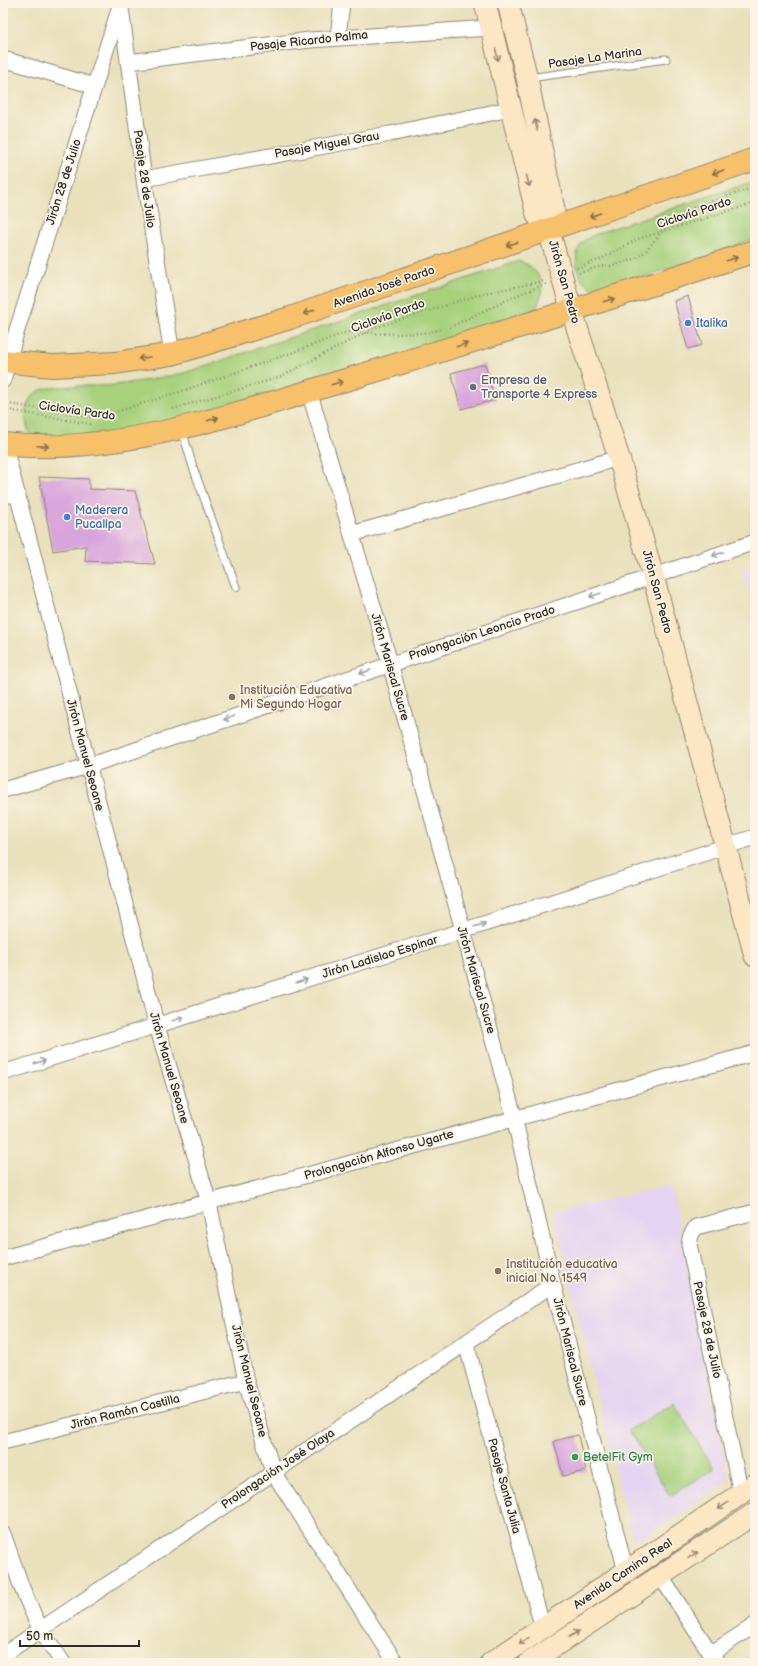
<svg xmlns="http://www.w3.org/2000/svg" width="758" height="1666" font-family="'Balsamiq Sans',sans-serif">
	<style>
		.built { fill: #e4d3f2 }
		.green { fill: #a7d17d; stroke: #697e54 }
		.building { fill: #d8a4dc }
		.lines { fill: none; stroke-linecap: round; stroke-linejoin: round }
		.lane-casing { stroke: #8a8674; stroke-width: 9 }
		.street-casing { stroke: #8a8674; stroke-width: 17 }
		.secondary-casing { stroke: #8a8674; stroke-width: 23 }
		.primary-casing { stroke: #8a8674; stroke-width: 24 }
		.path { stroke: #8a8674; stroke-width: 2.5; stroke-dasharray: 1 3; stroke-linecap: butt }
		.lane { stroke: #fff; stroke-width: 7 }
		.street { stroke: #fff; stroke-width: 15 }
		.secondary { stroke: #fce6c4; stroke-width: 21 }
		.primary { stroke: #f7c06b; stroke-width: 22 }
		.oneway { stroke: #948878 }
		.oneway2 { stroke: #876e48 }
		.oneway3 { stroke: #a0a0a0 }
		.shop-dot { fill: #3f7fe0; stroke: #fcf5e5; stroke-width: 1.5 }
		.service-dot { fill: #5c6f8a; stroke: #fcf5e5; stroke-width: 1.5 }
		.education-dot { fill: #8d6e63; stroke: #fcf5e5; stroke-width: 1.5 }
		.leisure-dot { fill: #2e9e5b; stroke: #fcf5e5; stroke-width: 1.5 }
		.labels { text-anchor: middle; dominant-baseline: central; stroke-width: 3.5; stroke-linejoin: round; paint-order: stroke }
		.street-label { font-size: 12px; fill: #2b2b2b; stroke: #fcf5e5 }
		.shop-label { font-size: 12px; fill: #366cbe; stroke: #fcf5e5; text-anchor: start }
		.service-label { font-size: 12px; fill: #4e5e75; stroke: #fcf5e5; text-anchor: start }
		.education-label { font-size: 12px; fill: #785e54; stroke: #fcf5e5; text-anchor: start }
		.leisure-label { font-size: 12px; fill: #27864d; stroke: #fcf5e5; text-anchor: start }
	</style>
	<rect width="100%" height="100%" fill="#fcf5e5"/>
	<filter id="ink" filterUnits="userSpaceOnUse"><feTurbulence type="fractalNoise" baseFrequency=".025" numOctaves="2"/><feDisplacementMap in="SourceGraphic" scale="8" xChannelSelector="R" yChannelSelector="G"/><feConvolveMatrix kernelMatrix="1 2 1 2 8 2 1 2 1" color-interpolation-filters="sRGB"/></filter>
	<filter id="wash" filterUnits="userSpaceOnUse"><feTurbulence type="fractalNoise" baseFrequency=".012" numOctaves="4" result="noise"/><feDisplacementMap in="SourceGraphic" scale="16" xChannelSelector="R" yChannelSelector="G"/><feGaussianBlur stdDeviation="0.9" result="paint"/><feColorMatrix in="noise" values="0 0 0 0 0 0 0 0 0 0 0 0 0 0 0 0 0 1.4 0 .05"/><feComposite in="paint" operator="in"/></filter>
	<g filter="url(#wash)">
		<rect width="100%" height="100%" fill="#e9e0bc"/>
		<path class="built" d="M 749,569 L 752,576 L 755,575 L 755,610 L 742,571 Z
			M 671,1186 L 729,1480 L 642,1540 L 632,1538 L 553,1212 Z"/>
		<path class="green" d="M 755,181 L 755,239 L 609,289 C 605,289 600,290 596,289 C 578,286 570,256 582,243 C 587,237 595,235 601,232 Z
			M 519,261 C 544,270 547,290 534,312 L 382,364 L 118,436 L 32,437 C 23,423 22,400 39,391 C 51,384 98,387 115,385 C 138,382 161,378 184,373 Z
			M 674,1403 L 714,1469 L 670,1496 L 629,1430 Z"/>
		<g id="blocks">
			<path class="building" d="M 688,296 L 702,345 L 688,349 L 674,301 Z
				M 485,364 L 495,400 L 461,409 L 451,373 Z
				M 39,477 L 89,479 L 89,489 L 135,491 L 155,564 L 85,561 L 86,546 L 53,551 Z
				M 578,1435 L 586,1471 L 563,1476 L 554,1441 Z"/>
		</g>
	</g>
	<g filter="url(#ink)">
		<use href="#blocks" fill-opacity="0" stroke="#8a8674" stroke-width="1"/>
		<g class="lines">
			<g class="lane-casing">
				<path id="lane" d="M 529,78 L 666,59
					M 182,430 L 193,467 L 236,587"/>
			</g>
			<g class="street-casing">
				<path id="street" d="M 121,8 L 144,179 L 172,354
					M 338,37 L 342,3
					M 3,59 L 94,86
					M 128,62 L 310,40 L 490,28
					M 144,179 L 390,134 L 510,109
					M 3,380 L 16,333 L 121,3
					M 309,391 L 390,663 L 514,1117 L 553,1284 L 626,1572
					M 4,444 L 157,1026 L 209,1203 L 246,1381 L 273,1472 L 396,1663
					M 3,495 L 18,495
					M 352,534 L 619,458
					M 3,790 L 88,766 L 755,542
					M 3,1073 L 462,931 L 755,837
					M 3,1258 C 254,1191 504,1120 755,1053
					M 466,1343 L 543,1629
					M 3,1442 L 246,1381
					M 741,1494 L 689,1244 L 691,1235 L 696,1227 L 755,1212
					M 3,1534 L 22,1588 L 40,1629 L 63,1663
					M 661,1577 L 717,1663
					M 712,1653 L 755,1625
					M 3,1655 L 553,1284"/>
			</g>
			<g class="secondary-casing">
				<path id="secondary" d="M 485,3 L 537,215 L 549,231 L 572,312 L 619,458 L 653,576 L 755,956
					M 508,3 L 527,78 L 554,209 L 549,231
					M 491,1663 L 755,1484
					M 529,1663 L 755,1513"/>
			</g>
			<g class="primary-casing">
				<path id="primary" d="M 3,361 L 52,366 L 115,363 L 172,354 L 290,318 L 755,159
					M 3,444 C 117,458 253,408 362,375 C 494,335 625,294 755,251"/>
			</g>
			<path class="path" d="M 577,268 L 601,259 L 638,239 L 755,203
				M 579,273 L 601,266 L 611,266 L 632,260 L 646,251 L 668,224 L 692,208 L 755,187
				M 450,327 L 522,293 L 546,284
				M 3,403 L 90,417 L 112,413 L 179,392 L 283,356 L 347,332 L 394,334 L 422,333 L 440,330
				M 3,409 L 91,424
				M 173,409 L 280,377 L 374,328 L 481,294 L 544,281"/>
			<use href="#lane" class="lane"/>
			<use href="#street" class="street"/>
			<use href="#secondary" class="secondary"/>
			<use href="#primary" class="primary"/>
		</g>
		<defs><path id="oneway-shaft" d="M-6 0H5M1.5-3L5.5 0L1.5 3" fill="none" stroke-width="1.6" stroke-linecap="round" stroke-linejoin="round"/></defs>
		<g class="oneway">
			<use href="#oneway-shaft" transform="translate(497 55) rotate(77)"/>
			<use href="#oneway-shaft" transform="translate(536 125) rotate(-102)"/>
			<use href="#oneway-shaft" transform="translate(528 181) rotate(76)"/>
			<use href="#oneway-shaft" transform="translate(723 1506) rotate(146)"/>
			<use href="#oneway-shaft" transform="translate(693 1555) rotate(-34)"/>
			<use href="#oneway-shaft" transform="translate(574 1634) rotate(-33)"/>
			<use href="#oneway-shaft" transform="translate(524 1641) rotate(146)"/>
		</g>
		<g class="oneway2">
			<use href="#oneway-shaft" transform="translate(718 172) rotate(161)"/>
			<use href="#oneway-shaft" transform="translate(595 215) rotate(161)"/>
			<use href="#oneway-shaft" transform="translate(512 244) rotate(161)"/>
			<use href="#oneway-shaft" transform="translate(732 259) rotate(-18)"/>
			<use href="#oneway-shaft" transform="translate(609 300) rotate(-18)"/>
			<use href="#oneway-shaft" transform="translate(309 312) rotate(161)"/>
			<use href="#oneway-shaft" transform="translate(462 345) rotate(-17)"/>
			<use href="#oneway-shaft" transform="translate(144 358) rotate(171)"/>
			<use href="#oneway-shaft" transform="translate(337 383) rotate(-17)"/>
			<use href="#oneway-shaft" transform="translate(213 419) rotate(-16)"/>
			<use href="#oneway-shaft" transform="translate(43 446) rotate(3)"/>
		</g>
		<g class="oneway3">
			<use href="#oneway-shaft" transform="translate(718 554) rotate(162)"/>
			<use href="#oneway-shaft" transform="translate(595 595) rotate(162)"/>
			<use href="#oneway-shaft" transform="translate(365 672) rotate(161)"/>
			<use href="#oneway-shaft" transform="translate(229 718) rotate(161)"/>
			<use href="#oneway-shaft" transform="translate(480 925) rotate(-18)"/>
			<use href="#oneway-shaft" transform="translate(302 981) rotate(-17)"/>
			<use href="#oneway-shaft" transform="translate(178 1019) rotate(-17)"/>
			<use href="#oneway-shaft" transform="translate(40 1062) rotate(-17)"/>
		</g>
	</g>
	<g class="shop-dot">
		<circle cx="688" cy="323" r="4"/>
		<circle cx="67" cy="517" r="4"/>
	</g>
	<circle class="service-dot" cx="473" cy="387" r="4"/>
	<g class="education-dot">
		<circle cx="232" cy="697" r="4"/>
		<circle cx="498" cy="1271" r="4"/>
	</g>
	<circle class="leisure-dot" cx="575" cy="1457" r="4"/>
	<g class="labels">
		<g class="street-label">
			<text transform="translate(309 41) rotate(-6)">Pasaje Ricardo Palma</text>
			<text transform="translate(595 58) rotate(-8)">Pasaje La Marina</text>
			<text transform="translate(327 145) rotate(-10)">Pasaje Miguel Grau</text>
			<text transform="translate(144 179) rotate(82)">Pasaje 28 de Julio</text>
			<text transform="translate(64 182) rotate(-72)">Jirón 28 de Julio</text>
			<text transform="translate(694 213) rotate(-18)">Ciclovía Pardo</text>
			<text transform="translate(564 282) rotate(74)">Jirón San Pedro</text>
			<text transform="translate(384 287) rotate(-19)">Avenida José Pardo</text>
			<text transform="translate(388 316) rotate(-20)">Ciclovía Pardo</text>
			<text transform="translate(77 411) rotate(8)">Ciclovía Pardo</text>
			<text transform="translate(657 592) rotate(75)">Jirón San Pedro</text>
			<text transform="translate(482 633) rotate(-18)">Prolongación Leoncio Prado</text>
			<text transform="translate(390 667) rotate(74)">Jirón Mariscal Sucre</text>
			<text transform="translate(85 755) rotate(75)">Jirón Manuel Seoane</text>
			<text transform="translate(380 957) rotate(-17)">Jirón Ladislao Espinar</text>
			<text transform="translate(476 980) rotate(74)">Jirón Mariscal Sucre</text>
			<text transform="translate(169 1068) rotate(74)">Jirón Manuel Seoane</text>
			<text transform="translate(379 1155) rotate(-16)">Prolongación Alfonso Ugarte</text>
			<text transform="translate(707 1330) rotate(78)">Pasaje 28 de Julio</text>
			<text transform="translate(570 1352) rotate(76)">Jirón Mariscal Sucre</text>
			<text transform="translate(249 1381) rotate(76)">Jirón Manuel Seoane</text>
			<text transform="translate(125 1412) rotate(-14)">Jirón Ramón Castilla</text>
			<text transform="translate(278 1469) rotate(-34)">Prolongación José Olaya</text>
			<text transform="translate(504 1486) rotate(75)">Pasaje Santa Julia</text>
			<text transform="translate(623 1574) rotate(-34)">Avenida Camino Real</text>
		</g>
		<g class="shop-label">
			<text x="696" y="323">Italika</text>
			<text x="75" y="510">Maderera<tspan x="75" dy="14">Pucallpa</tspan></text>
		</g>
		<g class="service-label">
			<text x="481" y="380">Empresa de<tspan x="481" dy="14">Transporte 4 Express</tspan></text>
		</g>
		<g class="education-label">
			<text x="240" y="690">Institución Educativa<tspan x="240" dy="14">Mi Segundo Hogar</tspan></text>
			<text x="506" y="1264">Institución educativa<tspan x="506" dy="14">inicial No. 1549</tspan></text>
		</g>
		<g class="leisure-label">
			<text x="583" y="1457">BetelFit Gym</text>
		</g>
	</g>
	<rect width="758" height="1666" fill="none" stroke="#fcf5e5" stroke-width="16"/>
	<path d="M20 1640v6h119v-6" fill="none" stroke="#2b2b2b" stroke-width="2"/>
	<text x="26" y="1640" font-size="12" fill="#2b2b2b" stroke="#fcf5e5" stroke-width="3" paint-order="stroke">50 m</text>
</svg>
